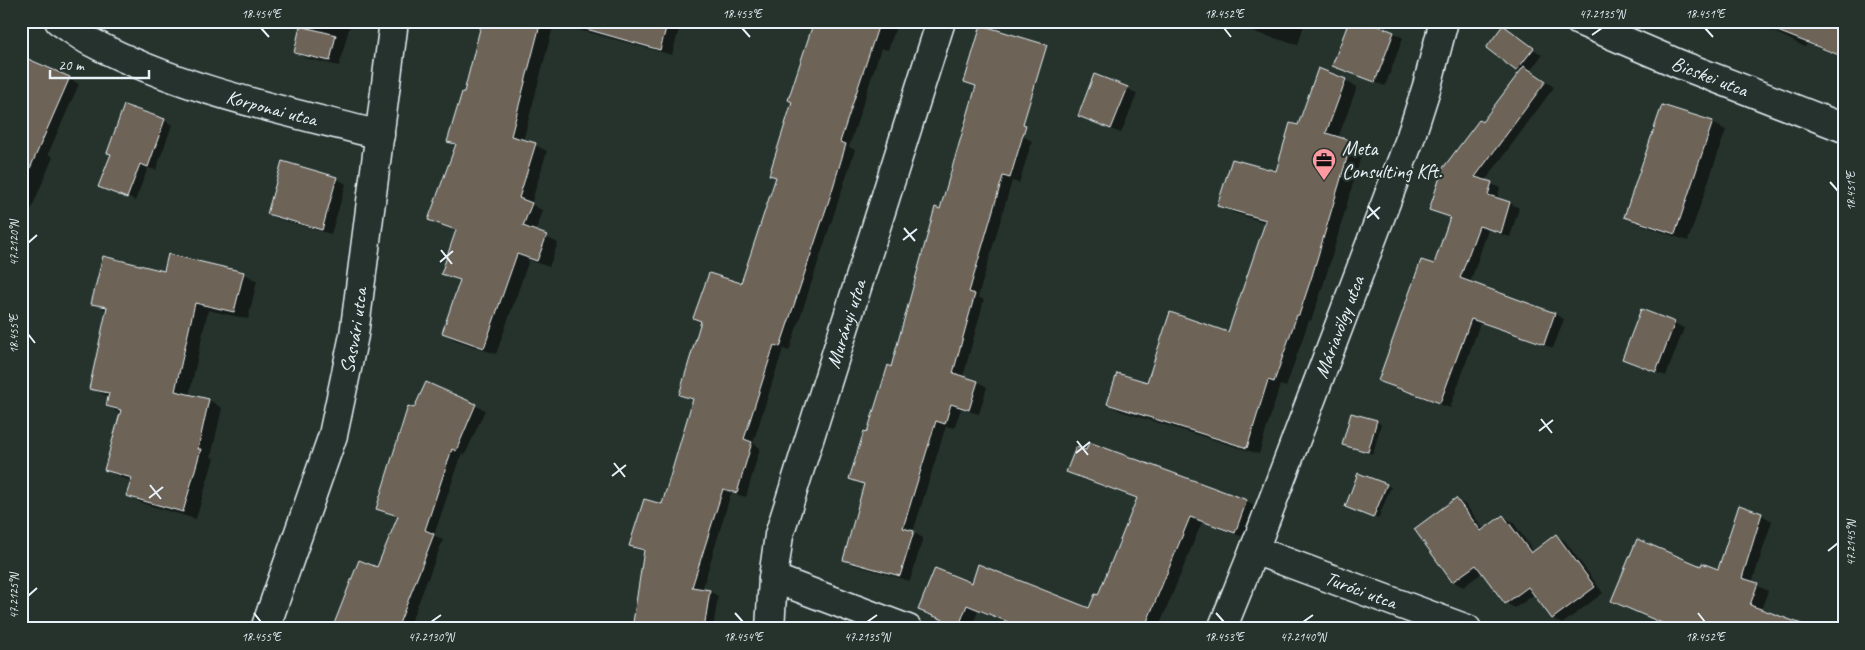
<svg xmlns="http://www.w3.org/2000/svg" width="1865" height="650" font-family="Caveat,sans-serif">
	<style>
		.shadow { fill: #0007 }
		.building { fill: #6d6456; stroke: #e8f1f8 }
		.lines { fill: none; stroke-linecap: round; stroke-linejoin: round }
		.street-casing { stroke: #e8f1f8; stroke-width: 31 }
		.street { stroke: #26332d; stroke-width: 28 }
		.ticks { fill: none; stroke: #e8f1f8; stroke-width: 2 }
		.labels { text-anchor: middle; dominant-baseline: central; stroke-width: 4.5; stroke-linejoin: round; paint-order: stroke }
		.street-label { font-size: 20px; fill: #e8f1f8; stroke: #26332d }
		.poi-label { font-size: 20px; fill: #e8f1f8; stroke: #26332d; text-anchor: start }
		.neatline { fill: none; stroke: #e8f1f8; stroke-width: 2 }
		.ticks-label { font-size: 12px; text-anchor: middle; fill: #e8f1f8 }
	</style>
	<rect width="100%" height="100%" fill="#26332d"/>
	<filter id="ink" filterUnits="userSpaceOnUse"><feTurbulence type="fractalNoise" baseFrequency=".02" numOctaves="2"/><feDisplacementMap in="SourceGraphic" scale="10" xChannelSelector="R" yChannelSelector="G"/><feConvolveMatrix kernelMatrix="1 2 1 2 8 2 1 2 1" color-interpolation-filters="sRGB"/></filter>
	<g filter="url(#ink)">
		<path class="shadow" d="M 303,21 L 351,21 L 339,66 L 305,58 L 295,52 Z
			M 484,21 L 681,21 L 672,55 L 554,23 L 523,141 L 535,145 L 547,151 L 531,204 L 543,211 L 535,232 L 558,243 L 549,267 L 529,260 L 496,354 L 455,340 L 443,333 L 461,282 L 443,273 L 457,232 L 430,220 L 457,146 L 448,141 L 465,94 Z
			M 807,21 L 898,21 L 888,50 L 881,48 L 849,147 L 855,150 L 789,351 L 783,349 L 753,443 L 760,448 L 746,497 L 731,493 L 702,590 L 709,591 L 718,596 L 713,629 L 633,629 L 645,552 L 631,545 L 663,506 L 693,401 L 680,394 L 702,322 L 695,318 L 742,285 L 777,178 L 771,174 L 793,102 L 814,25 Z
			M 1203,21 L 1305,21 L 1298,45 L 1223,23 L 1221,28 Z
			M 1752,21 L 1844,21 L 1844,58 L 1807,44 L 1805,47 Z
			M 1504,27 L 1542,55 L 1530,71 L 1554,87 L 1485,181 L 1500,188 L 1497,199 L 1510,203 L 1519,208 L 1510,237 L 1488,230 L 1470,283 L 1555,314 L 1564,319 L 1553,348 L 1480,323 L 1450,408 L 1388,385 L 1379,380 L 1434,266 L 1451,218 L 1431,210 L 1482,124 L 1521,72 L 1517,70 Z
			M 1394,33 L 1403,38 L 1385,86 L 1343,70 L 1334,65 Z
			M 21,57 L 79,84 L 48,154 L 53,157 L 21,234 Z
			M 1345,80 L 1357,87 L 1338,138 L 1351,142 L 1363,149 L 1324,283 L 1311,321 L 1309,320 L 1286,387 L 1280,385 L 1259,454 L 1120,411 L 1108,404 L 1147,384 L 1229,333 L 1267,223 L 1231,212 L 1219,205 L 1276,173 L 1298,126 Z
			M 1127,88 L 1137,94 L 1121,133 L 1089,121 L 1079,116 Z
			M 164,120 L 172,125 L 156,170 L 148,168 L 135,201 L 133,200 L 133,199 L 106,189 L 106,190 L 99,186 L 112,154 Z
			M 1712,123 L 1726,130 L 1688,241 L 1639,224 L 1626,217 Z
			M 1022,136 L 1032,141 L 1019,183 L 1012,181 L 978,297 L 984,300 L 963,377 L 978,382 L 987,387 L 979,414 L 961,409 L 954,428 L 946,426 L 913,532 L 923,538 L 910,581 L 854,565 L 844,560 L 865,486 L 851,479 L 892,368 L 941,210 Z
			M 336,178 L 346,184 L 331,234 L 278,219 L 268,214 Z
			M 165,273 L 243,273 L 257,281 L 248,319 L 208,310 L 189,396 L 209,400 L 222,408 L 211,457 L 214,458 L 196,519 L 141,503 L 128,496 L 132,481 L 119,477 L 105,469 L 121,414 L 107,406 L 109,397 L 90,388 L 108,311 L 93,303 Z
			M 1674,323 L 1684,328 L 1666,376 L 1633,364 L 1623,358 Z
			M 427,384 L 485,410 L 465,455 L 462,453 L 434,535 L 443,540 L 408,629 L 332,629 L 335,621 L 336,621 L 377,568 L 399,518 L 377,509 Z
			M 1376,421 L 1381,424 L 1373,454 L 1344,445 Z
			M 1090,443 L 1247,501 L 1258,507 L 1246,538 L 1202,522 L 1158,629 L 1023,629 L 978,611 L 971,629 L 965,629 L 931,615 L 920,609 L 973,585 L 1090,609 L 1099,596 L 1138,499 L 1079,478 L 1068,472 L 1086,452 Z
			M 1386,485 L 1391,487 L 1378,519 L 1351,509 Z
			M 1456,499 L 1466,505 L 1484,530 L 1503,516 L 1513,522 L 1534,552 L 1556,535 L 1565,541 L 1603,593 L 1562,624 L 1552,618 L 1535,594 L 1515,608 L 1506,603 L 1483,572 L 1463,587 L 1453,581 L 1415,529 Z
			M 1739,507 L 1762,515 L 1772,521 L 1752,583 L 1768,591 L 1761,610 L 1812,629 L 1676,629 L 1612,600 L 1702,567 L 1719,570 Z"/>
		<path class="building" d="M 482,21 L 541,21 L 511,136 L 536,143 L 519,198 L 532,203 L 523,226 L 547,235 L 537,261 L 517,254 L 484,348 L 442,333 L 460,280 L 441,274 L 456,230 L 428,220 L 456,144 L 447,142 L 462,92 L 464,92 Z
			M 587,21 L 668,21 L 660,50 L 586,29 Z
			M 814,21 L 880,21 L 840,142 L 846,144 L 831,194 L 780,347 L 774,345 L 744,439 L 752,442 L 737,493 L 723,489 L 692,587 L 710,590 L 704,629 L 632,629 L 644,550 L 629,546 L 644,499 L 662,504 L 693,399 L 679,395 L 701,321 L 693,318 L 709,273 L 741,283 L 776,177 L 769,175 L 792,102 L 788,100 Z
			M 1349,21 L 1366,21 L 1394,32 L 1375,82 L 1332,66 Z
			M 1757,21 L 1844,21 L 1844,57 L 1757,23 Z
			M 981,25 L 1047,45 L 1023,124 L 1026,125 L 1010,178 L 1003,176 L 969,292 L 975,294 L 953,373 L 978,381 L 969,410 L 951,404 L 945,424 L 936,421 L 903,528 L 914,531 L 900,576 L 843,560 L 864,484 L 849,479 L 864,431 L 867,432 L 888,365 L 891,367 L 935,207 L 940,209 L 976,86 L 964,82 Z
			M 1503,25 L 1534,48 L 1516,71 L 1486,48 Z
			M 300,26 L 336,35 L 330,61 L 294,53 Z
			M 21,56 L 70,77 L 21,189 Z
			M 1524,66 L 1546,81 L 1475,177 L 1492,182 L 1488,195 L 1510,202 L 1501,233 L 1479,226 L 1460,278 L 1555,313 L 1544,344 L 1471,319 L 1440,403 L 1378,381 L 1421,260 L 1434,264 L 1450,217 L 1429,210 L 1443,168 L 1479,120 L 1482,122 Z
			M 1318,68 L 1346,79 L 1326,133 L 1352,141 L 1312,276 L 1299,315 L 1297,315 L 1274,382 L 1268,380 L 1247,448 L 1107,404 L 1117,373 L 1147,382 L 1170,312 L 1228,332 L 1266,220 L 1217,206 L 1232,159 L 1276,171 L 1290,123 L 1298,125 Z
			M 1094,74 L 1128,87 L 1111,129 L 1078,116 Z
			M 124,105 L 165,119 L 148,167 L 140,164 L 127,198 L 98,187 L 111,154 L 107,153 Z
			M 1662,105 L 1713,121 L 1675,234 L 1624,217 Z
			M 282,161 L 337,177 L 322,230 L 267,214 Z
			M 168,254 L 244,272 L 234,312 L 195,303 L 175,391 L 209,399 L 198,449 L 201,449 L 183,512 L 126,496 L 132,478 L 104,470 L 121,410 L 106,406 L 109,393 L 89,389 L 107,307 L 91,304 L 103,256 L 164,271 Z
			M 1641,309 L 1675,322 L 1656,372 L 1622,359 Z
			M 426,382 L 476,404 L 456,451 L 452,449 L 425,530 L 434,534 L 424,560 L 397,629 L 332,629 L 359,560 L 377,567 L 398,516 L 376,509 L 408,406 L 414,408 Z
			M 1351,413 L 1377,420 L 1368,452 L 1342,445 Z
			M 1089,442 L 1247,500 L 1235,533 L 1190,517 L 1144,629 L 1025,629 L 967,605 L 959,626 L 918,610 L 935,568 L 972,583 L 978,564 L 1089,608 L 1095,594 L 1098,595 L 1137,498 L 1066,472 L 1076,447 L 1086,450 Z
			M 1358,473 L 1387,484 L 1373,518 L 1345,507 Z
			M 1456,498 L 1481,531 L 1503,515 L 1531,553 L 1556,534 L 1595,587 L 1552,619 L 1528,587 L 1505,604 L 1476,565 L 1452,582 L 1414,529 Z
			M 1739,505 L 1762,513 L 1742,578 L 1758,583 L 1750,605 L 1807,626 L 1807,629 L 1676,629 L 1611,601 L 1637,539 L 1701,566 L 1702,563 L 1718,569 Z"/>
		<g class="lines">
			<g class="street-casing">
				<g id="street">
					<path id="s1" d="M 59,21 C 70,28 80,36 91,42 C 181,90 282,110 380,135"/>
					<path id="s2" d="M 1579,21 L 1679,64 L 1844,128"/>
					<path id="s3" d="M 1254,550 L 1467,629"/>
					<path d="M 773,578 L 908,629"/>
					<path id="s4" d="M 265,629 L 333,435 L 354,335 L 394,21"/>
					<path id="s5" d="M 770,629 L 773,578 L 779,535 L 941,21"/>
					<path id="s6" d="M 1222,629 L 1254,550 L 1410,139 L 1427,86 L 1444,21"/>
				</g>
			</g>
			<use href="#street" class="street"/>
		</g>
	</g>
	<path class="ticks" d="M 261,28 L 269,37M 742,28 L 750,37M 1224,28 L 1231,37M 1705,28 L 1713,37M 1592,35 L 1602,28M 1830,182 L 1838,191M 1368,206 L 1379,219M 1367,218 L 1380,207M 904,228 L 915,241M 903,240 L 917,229M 28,243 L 37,235M 441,250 L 452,264M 440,262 L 453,251M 28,334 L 35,343M 1541,419 L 1552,433M 1539,431 L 1553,420M 1077,441 L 1088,455M 1076,453 L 1090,442M 614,463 L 625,477M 612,476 L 626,465M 150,485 L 161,499M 149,498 L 163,487M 1828,551 L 1838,543M 28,596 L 37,588M 254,613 L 261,622M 735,613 L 743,622M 1216,613 L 1224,622M 1698,613 L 1705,622M 431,622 L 441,615M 867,622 L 877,615M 1303,622 L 1313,615"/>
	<defs>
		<g id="office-pin" transform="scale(1.25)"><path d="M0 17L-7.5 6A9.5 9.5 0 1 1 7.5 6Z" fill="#ff9aa2" stroke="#26332d"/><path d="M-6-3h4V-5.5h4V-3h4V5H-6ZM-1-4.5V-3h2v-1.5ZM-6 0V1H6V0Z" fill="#111"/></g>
	</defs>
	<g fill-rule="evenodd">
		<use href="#office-pin" x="1324" y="160"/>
	</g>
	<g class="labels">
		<g class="street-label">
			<text stroke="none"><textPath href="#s2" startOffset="142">Bicskei utca</textPath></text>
			<text stroke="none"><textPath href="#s1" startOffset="231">Korponai utca</textPath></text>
			<text stroke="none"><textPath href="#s5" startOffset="316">Murányi utca</textPath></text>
			<text stroke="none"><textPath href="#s6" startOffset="324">Máriavölgy utca</textPath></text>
			<text stroke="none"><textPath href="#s4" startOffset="312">Sasvári utca</textPath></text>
			<text stroke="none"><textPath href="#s3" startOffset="114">Turóci utca</textPath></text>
		</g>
		<g class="poi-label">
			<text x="1342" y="148">Meta<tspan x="1342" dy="23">Consulting Kft.</tspan></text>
		</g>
	</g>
	<rect width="1865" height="650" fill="none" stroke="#26332d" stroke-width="55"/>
	<path d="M50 70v8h99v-8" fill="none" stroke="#e8f1f8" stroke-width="2.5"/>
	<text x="58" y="70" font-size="15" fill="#e8f1f8" stroke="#26332d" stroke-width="4" paint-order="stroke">20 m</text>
	<rect x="28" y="28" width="1810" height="594" class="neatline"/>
	<g class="ticks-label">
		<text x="261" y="18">18.454°E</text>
		<text x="742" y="18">18.453°E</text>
		<text x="1224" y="18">18.452°E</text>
		<text x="1602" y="18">47.2135°N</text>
		<text x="1705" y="18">18.451°E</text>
		<text transform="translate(1851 191) rotate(-90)" y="4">18.451°E</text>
		<text transform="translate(14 243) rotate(-90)" y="4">47.2120°N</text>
		<text transform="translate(14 334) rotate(-90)" y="4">18.455°E</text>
		<text transform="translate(1851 543) rotate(-90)" y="4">47.2145°N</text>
		<text transform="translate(14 596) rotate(-90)" y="4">47.2125°N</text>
		<text x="261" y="641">18.455°E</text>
		<text x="431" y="641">47.2130°N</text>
		<text x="743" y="641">18.454°E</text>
		<text x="867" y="641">47.2135°N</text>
		<text x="1224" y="641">18.453°E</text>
		<text x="1303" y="641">47.2140°N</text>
		<text x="1705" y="641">18.452°E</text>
	</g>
</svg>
